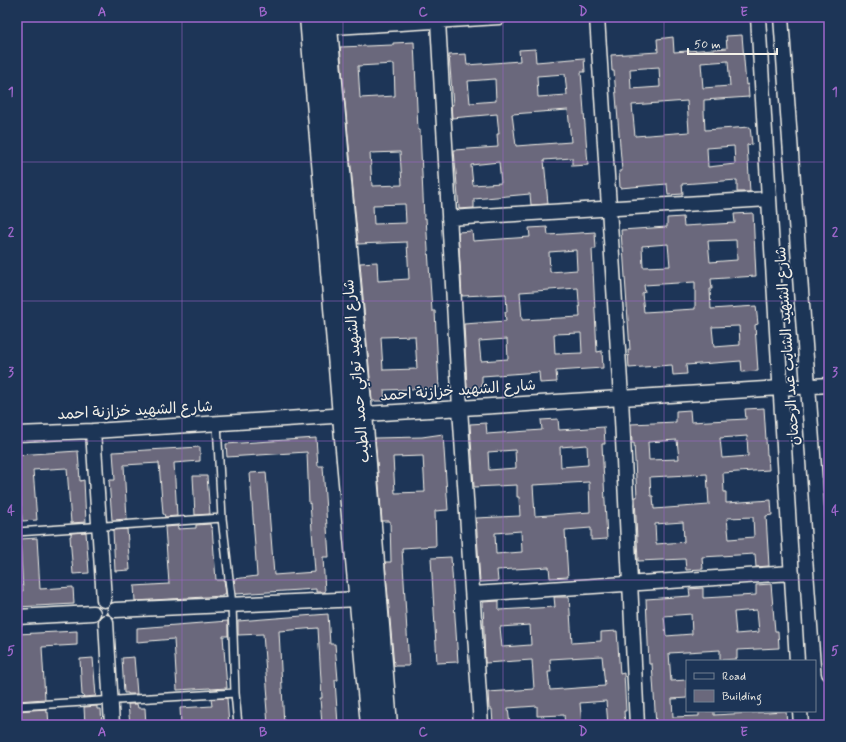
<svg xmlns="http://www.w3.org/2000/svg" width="846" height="742" font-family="Mynerve,'Playpen Sans Arabic',sans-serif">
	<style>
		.building { fill: #6a687c; stroke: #f4f1e8; fill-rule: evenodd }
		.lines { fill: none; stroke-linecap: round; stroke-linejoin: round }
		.lane-casing { stroke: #f4f1e8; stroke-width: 10 }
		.street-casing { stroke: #f4f1e8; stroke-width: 17 }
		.secondary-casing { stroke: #f4f1e8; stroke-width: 23 }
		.lane { stroke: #1d3557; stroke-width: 7 }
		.street { stroke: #1d3557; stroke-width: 14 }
		.secondary { stroke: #1d3557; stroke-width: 20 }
		.grid { fill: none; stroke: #9f67cb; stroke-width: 1; stroke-opacity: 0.55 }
		.labels { text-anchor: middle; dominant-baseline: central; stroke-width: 3.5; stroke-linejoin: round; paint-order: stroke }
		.street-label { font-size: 15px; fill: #f4f1e8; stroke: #1d3557 }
		.neatline { fill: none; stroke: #9f67cb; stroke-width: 1.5 }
		.grid-label { font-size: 13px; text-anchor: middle; font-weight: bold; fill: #9f67cb }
	</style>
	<rect width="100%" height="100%" fill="#1d3557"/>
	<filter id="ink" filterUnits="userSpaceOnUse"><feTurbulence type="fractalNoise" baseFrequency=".025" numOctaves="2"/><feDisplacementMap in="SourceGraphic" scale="8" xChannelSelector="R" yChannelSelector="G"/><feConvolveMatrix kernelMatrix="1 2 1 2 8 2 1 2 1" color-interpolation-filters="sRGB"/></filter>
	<g filter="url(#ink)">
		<path class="building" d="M 742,35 L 746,85 L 748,84 L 749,97 L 704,100 L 704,111 L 705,130 L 750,127 L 752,144 L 747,145 L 750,192 L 737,192 L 737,180 L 682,184 L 683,194 L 668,195 L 667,184 L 620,188 L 619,171 L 622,171 L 614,71 L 612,71 L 611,55 L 658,52 L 657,39 L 673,37 L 674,52 L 727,48 L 726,36 ZM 728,61 L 730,86 L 703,88 L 701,63 ZM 659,67 L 660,87 L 631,89 L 630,69 ZM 687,101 L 689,132 L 635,136 L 632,105 ZM 734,146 L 735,164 L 708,167 L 707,148 Z
			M 414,42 L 418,130 L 420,130 L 424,218 L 426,218 L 432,311 L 435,311 L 439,388 L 384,390 L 385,401 L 372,401 L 360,263 L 377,262 L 378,281 L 409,279 L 407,242 L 358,244 L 340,47 L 393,45 L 393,43 ZM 394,64 L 395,96 L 360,98 L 358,66 ZM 400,152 L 402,185 L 372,186 L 370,153 ZM 405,204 L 406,223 L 374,224 L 373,205 ZM 415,336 L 417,369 L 383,370 L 381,337 Z
			M 535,49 L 536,62 L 584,58 L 585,72 L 581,72 L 588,165 L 572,166 L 572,158 L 544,160 L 548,204 L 531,205 L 530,194 L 474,199 L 474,208 L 459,209 L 454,150 L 498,147 L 497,134 L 499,134 L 497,114 L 452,118 L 451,105 L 453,105 L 449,55 L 466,54 L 467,65 L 520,61 L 519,50 ZM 565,74 L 567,95 L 538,97 L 537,76 ZM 495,79 L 496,101 L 470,103 L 468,81 ZM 568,110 L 571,142 L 516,146 L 512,114 ZM 499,162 L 501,183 L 473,185 L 471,165 Z
			M 753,213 L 756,276 L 711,279 L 712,289 L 710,289 L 711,309 L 756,306 L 758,324 L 755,325 L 758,371 L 742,372 L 741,361 L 686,365 L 687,374 L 673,375 L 672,365 L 629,368 L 628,350 L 630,350 L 623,247 L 622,247 L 621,230 L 667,227 L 667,218 L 683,217 L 684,226 L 735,223 L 734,214 ZM 736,240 L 737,260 L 710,262 L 708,241 ZM 668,244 L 670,266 L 643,267 L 642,246 ZM 695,282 L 695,309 L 644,312 L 642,293 L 645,292 L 644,285 ZM 739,326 L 740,345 L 714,347 L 712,327 Z
			M 547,227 L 548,235 L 595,232 L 596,249 L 592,249 L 597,352 L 602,351 L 603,368 L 556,371 L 557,382 L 540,383 L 539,372 L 482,376 L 482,387 L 467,388 L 464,324 L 506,321 L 505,312 L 507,312 L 506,294 L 462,296 L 458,232 L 472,231 L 473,241 L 530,237 L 529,228 ZM 576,250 L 577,270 L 550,272 L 549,252 ZM 578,288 L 580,317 L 522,320 L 520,292 ZM 581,333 L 582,353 L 555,354 L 554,334 ZM 507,339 L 508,359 L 481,361 L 479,341 Z
			M 764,408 L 767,455 L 768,455 L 769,470 L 723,473 L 724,492 L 726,492 L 726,503 L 771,500 L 772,515 L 766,516 L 769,566 L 756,567 L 755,554 L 702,557 L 703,569 L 686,570 L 685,559 L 638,561 L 635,497 L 637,497 L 634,443 L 632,443 L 631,424 L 676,422 L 676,411 L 690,410 L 691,422 L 746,419 L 745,409 ZM 747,436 L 748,456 L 722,458 L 720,438 ZM 677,440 L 679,459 L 649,460 L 648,442 ZM 707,474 L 709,505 L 654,509 L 653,496 L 651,496 L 650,477 ZM 753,517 L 754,537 L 729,539 L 727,518 ZM 683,522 L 684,542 L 656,544 L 655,524 Z
			M 558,419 L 559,430 L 604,427 L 605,444 L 602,444 L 607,539 L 591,540 L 591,528 L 565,530 L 568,577 L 550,578 L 549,567 L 497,570 L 498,581 L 480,582 L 476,518 L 520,516 L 519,497 L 517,497 L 517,485 L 474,487 L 470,424 L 486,423 L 487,434 L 542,430 L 541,420 ZM 587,445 L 588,465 L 561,467 L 560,447 ZM 515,450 L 516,468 L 489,470 L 488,452 ZM 589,482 L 590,512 L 535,516 L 533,485 ZM 521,531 L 522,552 L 496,554 L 495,533 Z
			M 443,434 L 448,510 L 435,511 L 436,546 L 402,548 L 409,666 L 394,666 L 385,562 L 391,562 L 390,521 L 382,521 L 375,438 L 422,437 ZM 423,456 L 425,492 L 395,493 L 393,457 Z
			M 316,438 L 318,466 L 323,466 L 329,557 L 323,557 L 325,592 L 316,592 L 316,589 L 236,594 L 234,579 L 257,576 L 250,473 L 266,472 L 274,575 L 315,572 L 310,503 L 309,504 L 307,452 L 227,457 L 226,444 Z
			M 200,447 L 200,461 L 174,463 L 177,516 L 165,517 L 164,514 L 163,514 L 159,463 L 124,465 L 127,519 L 112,520 L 109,480 L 115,480 L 113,452 Z
			M 78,451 L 80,481 L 84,480 L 86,522 L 71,523 L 67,468 L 33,470 L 37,520 L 22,521 L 19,470 L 17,470 L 17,455 Z
			M 193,476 L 207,476 L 210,514 L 195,515 Z
			M 210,524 L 211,528 L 212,527 L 216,580 L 224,580 L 226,594 L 223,594 L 223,596 L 135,601 L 134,586 L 169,584 L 165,527 L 178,526 L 178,529 L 196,528 L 196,525 Z
			M 127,529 L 130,570 L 115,571 L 113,530 Z
			M 86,532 L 89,573 L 73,574 L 70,536 L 71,536 L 71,533 Z
			M 37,538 L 40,589 L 73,587 L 74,604 L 17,607 L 17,591 L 23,591 L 20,539 Z
			M 451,557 L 458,662 L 437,663 L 431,558 Z
			M 771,584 L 775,631 L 778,631 L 779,648 L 737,650 L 737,659 L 720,660 L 720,650 L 669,653 L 671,681 L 687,680 L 687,698 L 672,699 L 673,717 L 699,716 L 699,711 L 714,711 L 714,715 L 786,711 L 787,725 L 656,725 L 652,664 L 649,664 L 646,599 L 690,596 L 689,589 L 703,588 L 703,598 L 756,595 L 756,585 ZM 757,610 L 759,632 L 736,634 L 734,612 ZM 691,614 L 692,634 L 666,636 L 664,616 Z
			M 554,597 L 569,597 L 572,643 L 601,641 L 601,632 L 617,631 L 620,674 L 624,673 L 626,711 L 624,711 L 625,725 L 608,725 L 606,701 L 580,703 L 582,725 L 565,725 L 564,715 L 537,716 L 537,706 L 508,708 L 510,725 L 493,725 L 492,709 L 489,709 L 488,692 L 534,689 L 532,660 L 485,663 L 483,602 L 499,601 L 499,610 L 555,607 ZM 530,625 L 531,645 L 502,647 L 500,627 ZM 602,656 L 605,686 L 550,690 L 548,672 L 551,672 L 550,659 Z
			M 328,614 L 330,644 L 335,644 L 338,680 L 335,680 L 338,725 L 322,725 L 320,698 L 322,698 L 318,628 L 279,631 L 284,725 L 268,725 L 266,699 L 268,699 L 263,634 L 238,635 L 238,621 Z
			M 228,621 L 228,636 L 223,636 L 227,688 L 211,689 L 210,688 L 177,690 L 174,639 L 137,642 L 137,628 Z
			M 77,631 L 77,645 L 42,647 L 45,699 L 17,701 L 17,634 Z
			M 134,657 L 137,694 L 128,694 L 128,693 L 124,693 L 122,658 Z
			M 93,658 L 96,696 L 84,697 L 83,695 L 82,695 L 80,659 Z
			M 227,698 L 229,725 L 181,725 L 180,708 L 212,706 L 211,699 Z
			M 128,704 L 137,704 L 138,708 L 145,708 L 146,725 L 130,725 Z
			M 97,706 L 97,709 L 101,709 L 102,725 L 85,725 L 84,707 Z
			M 46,709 L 46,712 L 48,712 L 49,725 L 17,725 L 17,711 Z"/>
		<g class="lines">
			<g class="lane-casing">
				<path id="lane" d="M 17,532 L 222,518 L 217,423
					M 235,693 L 238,725
					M 17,706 L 235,693 L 232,605 L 222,518"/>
			</g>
			<g class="street-casing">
				<path id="street" d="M 597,17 L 621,398 L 637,725
					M 758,17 L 797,661
					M 781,17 L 829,673
					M 438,21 L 460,408 L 481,725
					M 318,28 L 499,17
					M 449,218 L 769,199
					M 93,431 L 104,600
					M 17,434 L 93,431 L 829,385
					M 473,594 L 792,573
					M 115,610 L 360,599
					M 17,617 L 93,613
					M 106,622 L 112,725
					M 800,711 L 801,725"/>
			</g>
			<g class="secondary-casing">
				<path id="secondary" d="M 310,17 L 343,416 L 371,725
					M 326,17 L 362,414 L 387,725"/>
			</g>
			<use href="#lane" class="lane"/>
			<use href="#street" class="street"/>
			<use href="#secondary" class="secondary"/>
		</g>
	</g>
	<path class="grid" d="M 182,17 L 182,725M 343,17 L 343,725M 503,17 L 503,725M 664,17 L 664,725M 17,162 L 829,162M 17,301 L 829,301M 17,441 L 829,441M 17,580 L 829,580"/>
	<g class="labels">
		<g class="street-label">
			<text transform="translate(788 346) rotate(-94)">شارع الشهيد الشايب عبد الرحمان</text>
			<text transform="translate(357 371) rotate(-95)">شارع الشهيد تواتي حمد الطيب</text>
			<text transform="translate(458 391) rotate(-4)">شارع الشهيد خزازنة احمد</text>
			<text transform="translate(135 411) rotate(-3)">شارع الشهيد خزازنة احمد</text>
		</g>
	</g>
	<rect width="846" height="742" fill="none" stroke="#1d3557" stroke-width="44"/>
	<rect x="686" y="660" width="130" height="52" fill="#1d3557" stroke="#738091"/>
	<rect x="694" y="673" width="20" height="6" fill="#1d3557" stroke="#738091"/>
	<text x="722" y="680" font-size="12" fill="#f4f1e8">Road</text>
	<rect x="694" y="690" width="20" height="12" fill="#6a687c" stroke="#738091"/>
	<text x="722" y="700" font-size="12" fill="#f4f1e8">Building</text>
	<path d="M688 48v6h89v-6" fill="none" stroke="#f4f1e8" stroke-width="2"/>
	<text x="694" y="48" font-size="12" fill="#f4f1e8" stroke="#1d3557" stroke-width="3" paint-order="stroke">50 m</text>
	<rect x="22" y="22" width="802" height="698" class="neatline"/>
	<g class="grid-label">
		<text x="102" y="16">A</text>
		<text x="263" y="16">B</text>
		<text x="423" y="16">C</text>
		<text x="583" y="16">D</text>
		<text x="744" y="16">E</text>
		<text x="11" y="96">1</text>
		<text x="835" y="96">1</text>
		<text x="11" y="236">2</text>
		<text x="835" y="236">2</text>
		<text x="11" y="376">3</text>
		<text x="835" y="376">3</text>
		<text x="11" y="515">4</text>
		<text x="835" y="515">4</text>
		<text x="11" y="655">5</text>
		<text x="835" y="655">5</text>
		<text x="102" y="736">A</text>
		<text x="263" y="736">B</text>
		<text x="423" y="736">C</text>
		<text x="583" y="736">D</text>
		<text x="744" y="736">E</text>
	</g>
</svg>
